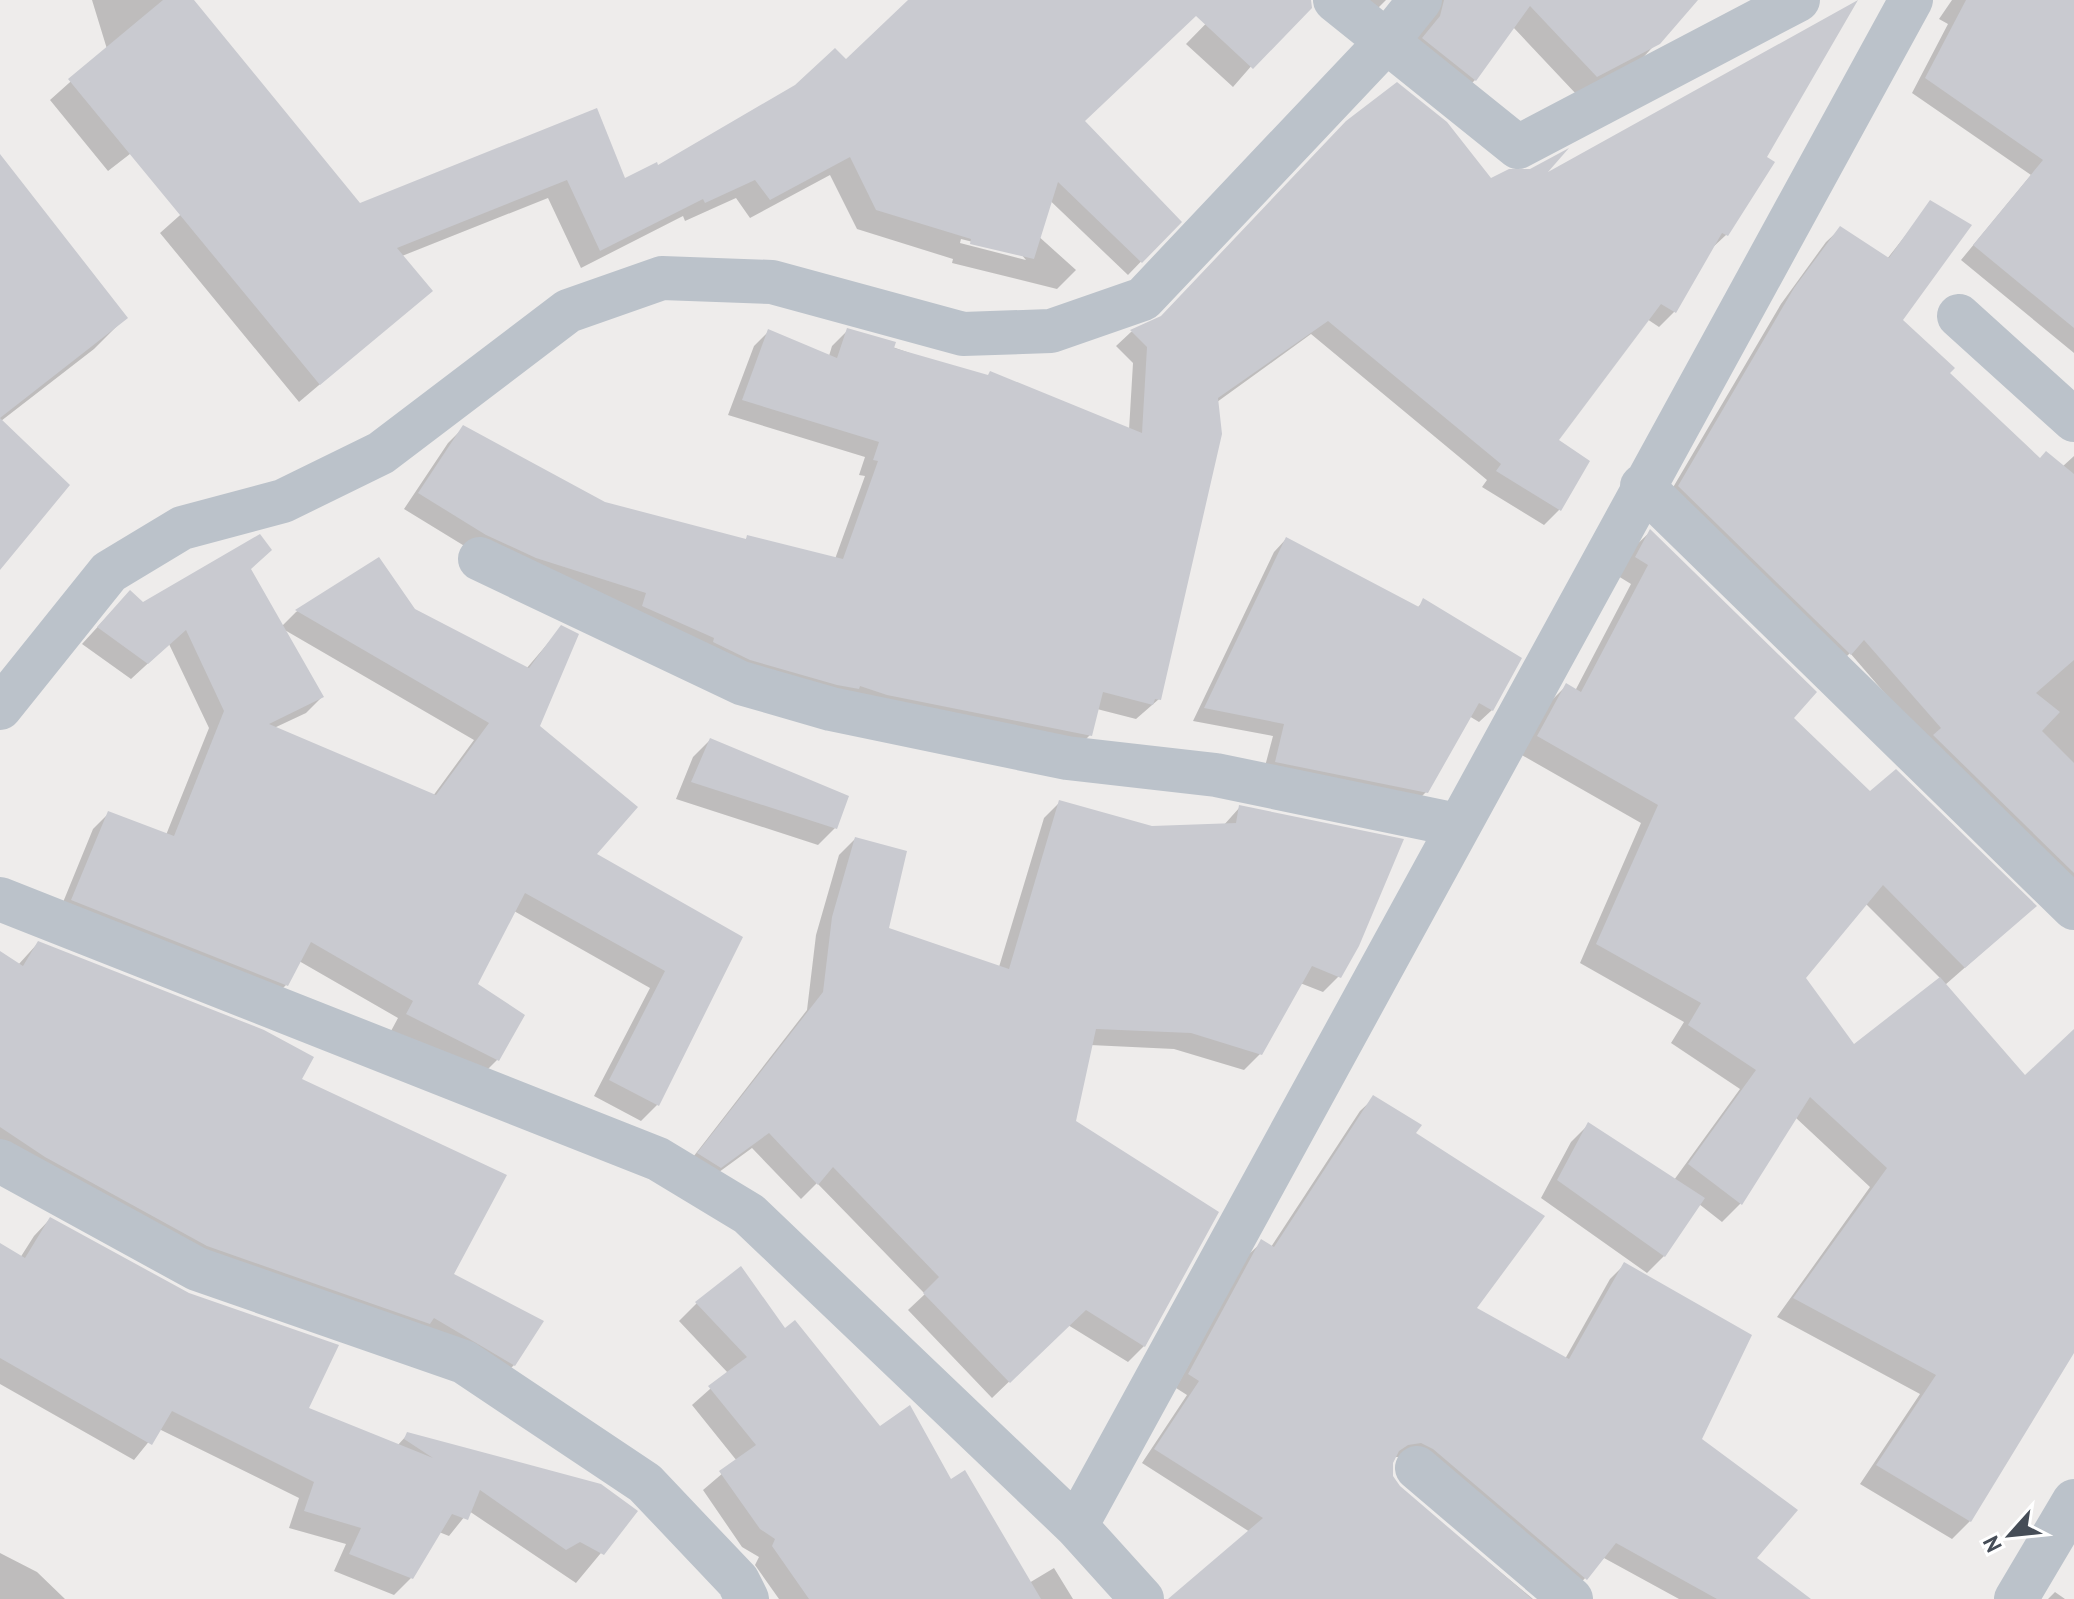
<svg xmlns="http://www.w3.org/2000/svg" width="2074" height="1599" font-family="'PT Sans',sans-serif">
	<style>
		.shadow { fill: #0003; fill-rule: evenodd }
		.building { fill: #c9cad0 }
		.lines { fill: none; stroke-linecap: round; stroke-linejoin: round }
		.minor { stroke: #bbc2ca; stroke-width: 44 }
	</style>
	<rect width="100%" height="100%" fill="#eeeceb"/>
	<path class="shadow" d="M 92,0 L 191,0 L 360,205 L 596,110 L 624,180 L 657,168 L 846,62 L 911,0 L 1110,0 L 967,172 L 1076,270 L 1057,289 L 952,263 L 953,259 L 857,229 L 830,175 L 750,218 L 736,198 L 685,221 L 683,216 L 581,268 L 548,198 L 402,256 L 430,291 L 299,402 L 160,233 L 197,200 L 148,140 L 108,171 L 50,100 L 107,49 ZM 961,239 L 1021,254 L 1026,260 L 960,243 Z
		M 1229,0 L 1309,0 L 1233,87 L 1186,44 Z
		M 1332,0 L 1386,0 L 1362,24 Z
		M 1417,0 L 1696,0 L 1638,63 L 1577,95 L 1513,27 L 1475,80 L 1456,99 L 1404,58 Z
		M 1952,0 L 2074,0 L 2074,353 L 1961,260 L 2031,175 L 1912,93 L 1948,24 L 1939,19 Z
		M 1095,134 L 1179,222 L 1128,275 L 1039,190 Z
		M 1764,157 L 1726,235 L 1711,249 L 1674,312 L 1659,327 L 1647,319 L 1556,440 L 1587,462 L 1559,510 L 1544,525 L 1482,487 L 1487,480 L 1311,334 L 1217,402 L 1159,699 L 1136,719 L 1097,709 L 1090,735 L 1075,750 L 842,703 L 471,550 L 404,509 L 448,443 L 463,428 L 604,504 L 744,541 L 748,537 L 835,559 L 865,476 L 859,475 L 865,457 L 728,415 L 754,346 L 769,331 L 829,356 L 832,346 L 847,331 L 1129,430 L 1133,363 L 1116,346 L 1131,332 L 1161,319 L 1491,180 Z
		M 1931,203 L 1901,320 L 1947,374 L 2039,460 L 2062,467 L 2074,456 L 2074,893 L 1928,743 L 1850,653 L 1836,667 L 1665,501 L 1781,304 L 1826,242 L 1840,229 L 1887,259 Z
		M 125,318 L 94,349 L 1,421 L 0,567 L 0,368 Z
		M 1650,532 L 1792,718 L 1870,794 L 2034,907 L 1945,985 L 2025,1078 L 2074,1036 L 2074,1350 L 1970,1521 L 1952,1539 L 1860,1484 L 1920,1394 L 1777,1317 L 1870,1187 L 1795,1117 L 1740,1204 L 1722,1222 L 1699,1204 L 1664,1256 L 1647,1273 L 1541,1198 L 1571,1142 L 1588,1125 L 1674,1180 L 1740,1089 L 1671,1043 L 1684,1022 L 1580,963 L 1641,823 L 1520,754 L 1548,704 L 1566,686 L 1575,691 L 1631,584 L 1618,576 L 1632,549 ZM 1865,903 L 1941,979 L 1854,1047 L 1803,978 Z
		M 1286,539 L 1417,608 L 1424,601 L 1492,710 L 1479,722 L 1469,716 L 1426,792 L 1413,805 L 1263,774 L 1273,736 L 1193,721 L 1274,552 Z
		M 378,560 L 413,610 L 526,669 L 561,628 L 537,726 L 594,855 L 741,938 L 657,1105 L 641,1121 L 594,1096 L 650,988 L 514,911 L 475,985 L 522,1016 L 497,1060 L 481,1076 L 391,1031 L 398,1018 L 299,961 L 286,985 L 270,1001 L 57,917 L 93,829 L 109,813 L 166,835 L 209,728 L 169,644 L 131,679 L 82,644 L 114,609 L 143,604 L 249,569 L 282,626 L 296,612 ZM 283,629 L 474,740 L 433,796 L 274,728 L 306,713 L 322,697 Z
		M 710,740 L 835,828 L 818,845 L 676,799 L 693,757 Z
		M 1060,802 L 1152,828 L 1223,826 L 1240,807 L 1339,976 L 1323,992 L 1300,983 L 1260,1054 L 1244,1070 L 1174,1049 L 1090,1045 L 1074,1122 L 1144,1346 L 1128,1362 L 1068,1325 L 992,1398 L 908,1310 L 925,1294 L 817,1183 L 801,1199 L 752,1148 L 704,1183 L 683,1170 L 807,1010 L 816,935 L 839,855 L 855,839 L 886,929 L 999,967 L 1044,818 Z
		M 38,943 L 300,1080 L 451,1274 L 514,1365 L 497,1382 L 190,1262 L 0,1154 L 0,953 L 18,965 Z
		M 1374,1098 L 1413,1133 L 1474,1309 L 1565,1359 L 1610,1279 L 1624,1265 L 1754,1558 L 1808,1599 L 1679,1599 L 1604,1558 L 1572,1592 L 1408,1457 L 1393,1457 L 1391,1476 L 1399,1488 L 1533,1599 L 1180,1599 L 1250,1532 L 1142,1463 L 1187,1395 L 1176,1388 L 1248,1255 L 1262,1242 L 1271,1247 L 1360,1111 Z
		M 50,1219 L 307,1409 L 397,1446 L 407,1435 L 635,1512 L 576,1583 L 469,1511 L 449,1536 L 439,1532 L 411,1578 L 394,1595 L 334,1571 L 346,1544 L 289,1528 L 299,1498 L 159,1429 L 134,1460 L 0,1384 L 0,1246 L 20,1258 L 34,1236 Z
		M 697,1303 L 785,1330 L 880,1428 L 950,1482 L 1029,1583 L 1054,1568 L 1073,1599 L 779,1599 L 755,1565 L 759,1557 L 742,1547 L 703,1490 L 737,1461 L 692,1405 L 728,1373 L 679,1321 Z
		M 0,1553 L 37,1572 L 65,1599 L 0,1599 Z
		M 2055,1592 L 2065,1599 L 2048,1599 Z"/>
	<path class="building" d="M 163,0 L 194,0 L 360,203 L 597,108 L 625,178 L 657,162 L 658,165 L 795,85 L 835,48 L 846,59 L 908,0 L 1311,0 L 1312,8 L 1253,69 L 1196,16 L 1085,121 L 1182,222 L 1142,263 L 1058,182 L 1034,259 L 970,244 L 971,239 L 876,210 L 850,157 L 770,200 L 755,180 L 705,203 L 703,199 L 600,251 L 567,180 L 397,248 L 433,291 L 320,385 L 68,79 Z
		M 1444,0 L 1698,0 L 1660,44 L 1597,77 L 1530,6 L 1476,81 L 1422,38 L 1440,16 Z
		M 1858,0 L 1767,157 L 1775,162 L 1728,236 L 1722,233 L 1676,313 L 1661,304 L 1559,440 L 1590,461 L 1561,511 L 1496,471 L 1501,464 L 1328,321 L 1218,398 L 1222,434 L 1161,700 L 1155,699 L 1153,705 L 1103,692 L 1092,736 L 887,695 L 860,686 L 859,689 L 837,685 L 750,660 L 713,642 L 714,638 L 642,606 L 646,593 L 536,558 L 486,535 L 418,493 L 463,425 L 605,502 L 746,539 L 747,535 L 843,559 L 878,461 L 873,460 L 879,442 L 742,400 L 768,329 L 837,358 L 847,328 L 896,342 L 894,348 L 988,375 L 990,371 L 1142,433 L 1147,347 L 1130,330 L 1161,316 L 1346,121 L 1397,82 L 1447,122 L 1491,178 L 1509,169 L 1530,169 L 1569,148 L 1548,172 Z
		M 1966,0 L 2074,0 L 2074,328 L 1973,245 L 2043,160 L 1925,78 Z
		M 0,154 L 128,318 L 0,418 Z
		M 1930,200 L 1972,225 L 1903,320 L 1955,368 L 1950,373 L 2040,458 L 2046,451 L 2074,474 L 2074,660 L 2036,693 L 2060,712 L 2042,731 L 2074,763 L 2074,873 L 1933,735 L 1941,728 L 1864,640 L 1851,655 L 1678,486 L 1794,288 L 1840,226 L 1889,258 Z
		M 0,418 L 70,485 L 0,570 Z
		M 1650,529 L 1817,692 L 1794,718 L 1870,791 L 1896,769 L 2037,906 L 1965,968 L 1883,885 L 1806,978 L 1854,1044 L 1940,977 L 2025,1075 L 2074,1029 L 2074,1353 L 1971,1522 L 1876,1465 L 1936,1375 L 1793,1298 L 1887,1168 L 1810,1097 L 1742,1205 L 1688,1164 L 1756,1070 L 1688,1025 L 1701,1003 L 1596,944 L 1658,805 L 1537,736 L 1566,683 L 1581,692 L 1648,565 L 1635,557 Z
		M 260,534 L 272,550 L 251,569 L 324,697 L 269,724 L 436,795 L 489,723 L 295,610 L 379,557 L 415,609 L 529,668 L 561,625 L 579,634 L 540,726 L 638,807 L 597,854 L 743,937 L 659,1106 L 609,1080 L 665,971 L 525,893 L 478,984 L 525,1015 L 499,1061 L 406,1014 L 413,1001 L 311,942 L 288,986 L 71,900 L 108,811 L 174,836 L 224,711 L 186,630 L 148,664 L 97,627 L 130,590 L 143,602 Z
		M 1286,537 L 1419,607 L 1423,598 L 1522,658 L 1493,711 L 1479,703 L 1428,793 L 1275,762 L 1284,724 L 1204,708 Z
		M 710,738 L 849,796 L 837,829 L 691,782 Z
		M 1059,800 L 1152,826 L 1236,823 L 1239,805 L 1404,839 L 1359,946 L 1341,978 L 1312,966 L 1262,1055 L 1191,1033 L 1096,1029 L 1076,1121 L 1219,1212 L 1145,1347 L 1086,1310 L 1010,1383 L 923,1293 L 939,1277 L 833,1167 L 818,1185 L 769,1133 L 721,1168 L 697,1153 L 823,992 L 832,917 L 855,837 L 907,851 L 889,928 L 1009,969 Z
		M 38,941 L 264,1030 L 314,1057 L 302,1079 L 507,1175 L 454,1274 L 544,1321 L 515,1366 L 434,1318 L 430,1324 L 207,1246 L 45,1157 L 0,1127 L 0,951 L 23,966 Z
		M 1373,1095 L 1422,1125 L 1416,1133 L 1545,1216 L 1477,1308 L 1569,1359 L 1624,1262 L 1752,1335 L 1702,1439 L 1798,1510 L 1757,1558 L 1811,1599 L 1717,1599 L 1616,1543 L 1587,1580 L 1433,1449 L 1421,1443 L 1408,1445 L 1399,1451 L 1393,1463 L 1393,1476 L 1400,1486 L 1532,1599 L 1168,1599 L 1263,1518 L 1154,1449 L 1199,1381 L 1188,1374 L 1261,1239 L 1274,1247 Z
		M 1588,1122 L 1705,1198 L 1665,1257 L 1557,1180 Z
		M 50,1217 L 189,1293 L 339,1345 L 309,1408 L 433,1458 L 404,1439 L 407,1432 L 601,1484 L 638,1511 L 604,1555 L 580,1542 L 566,1550 L 480,1490 L 468,1520 L 452,1514 L 413,1579 L 349,1554 L 361,1528 L 304,1511 L 314,1482 L 172,1411 L 152,1445 L 0,1358 L 0,1243 L 25,1258 Z
		M 741,1266 L 785,1328 L 795,1320 L 880,1426 L 910,1405 L 951,1479 L 965,1470 L 1041,1599 L 809,1599 L 772,1546 L 775,1539 L 760,1529 L 719,1471 L 756,1445 L 708,1386 L 747,1357 L 695,1302 Z"/>
	<g class="lines">
		<path class="minor" d="M 1335,0 L 1518,147 L 1798,0
			M 1959,316 L 2074,420
			M 1642,486 L 2074,908
			M 480,559 L 741,683 L 831,709 L 1067,758 L 1216,775 L 1457,825
			M 0,708 L 109,572 L 182,528 L 283,501 L 381,453 L 568,311 L 662,278 L 772,282 L 963,334 L 1051,331 L 1143,299 L 1388,40 L 1420,0
			M 0,899 L 658,1159 L 749,1214 L 1076,1526 L 1142,1599
			M 0,1161 L 197,1269 L 464,1362 L 645,1483 L 738,1581 L 747,1599
			M 1417,1468 L 1571,1599
			M 1076,1526 L 1911,0
			M 2016,1599 L 2074,1501"/>
	</g>
	<g transform="translate(2010 1535) rotate(243)" stroke="#ffffff" stroke-width="6" paint-order="stroke">
	<path d="M0-6L14 30L0 20L-14 30Z" fill="#464d57"/>
	<text y="-12" font-size="22" font-weight="bold" text-anchor="middle" fill="#464d57">N</text>
	</g>
</svg>
